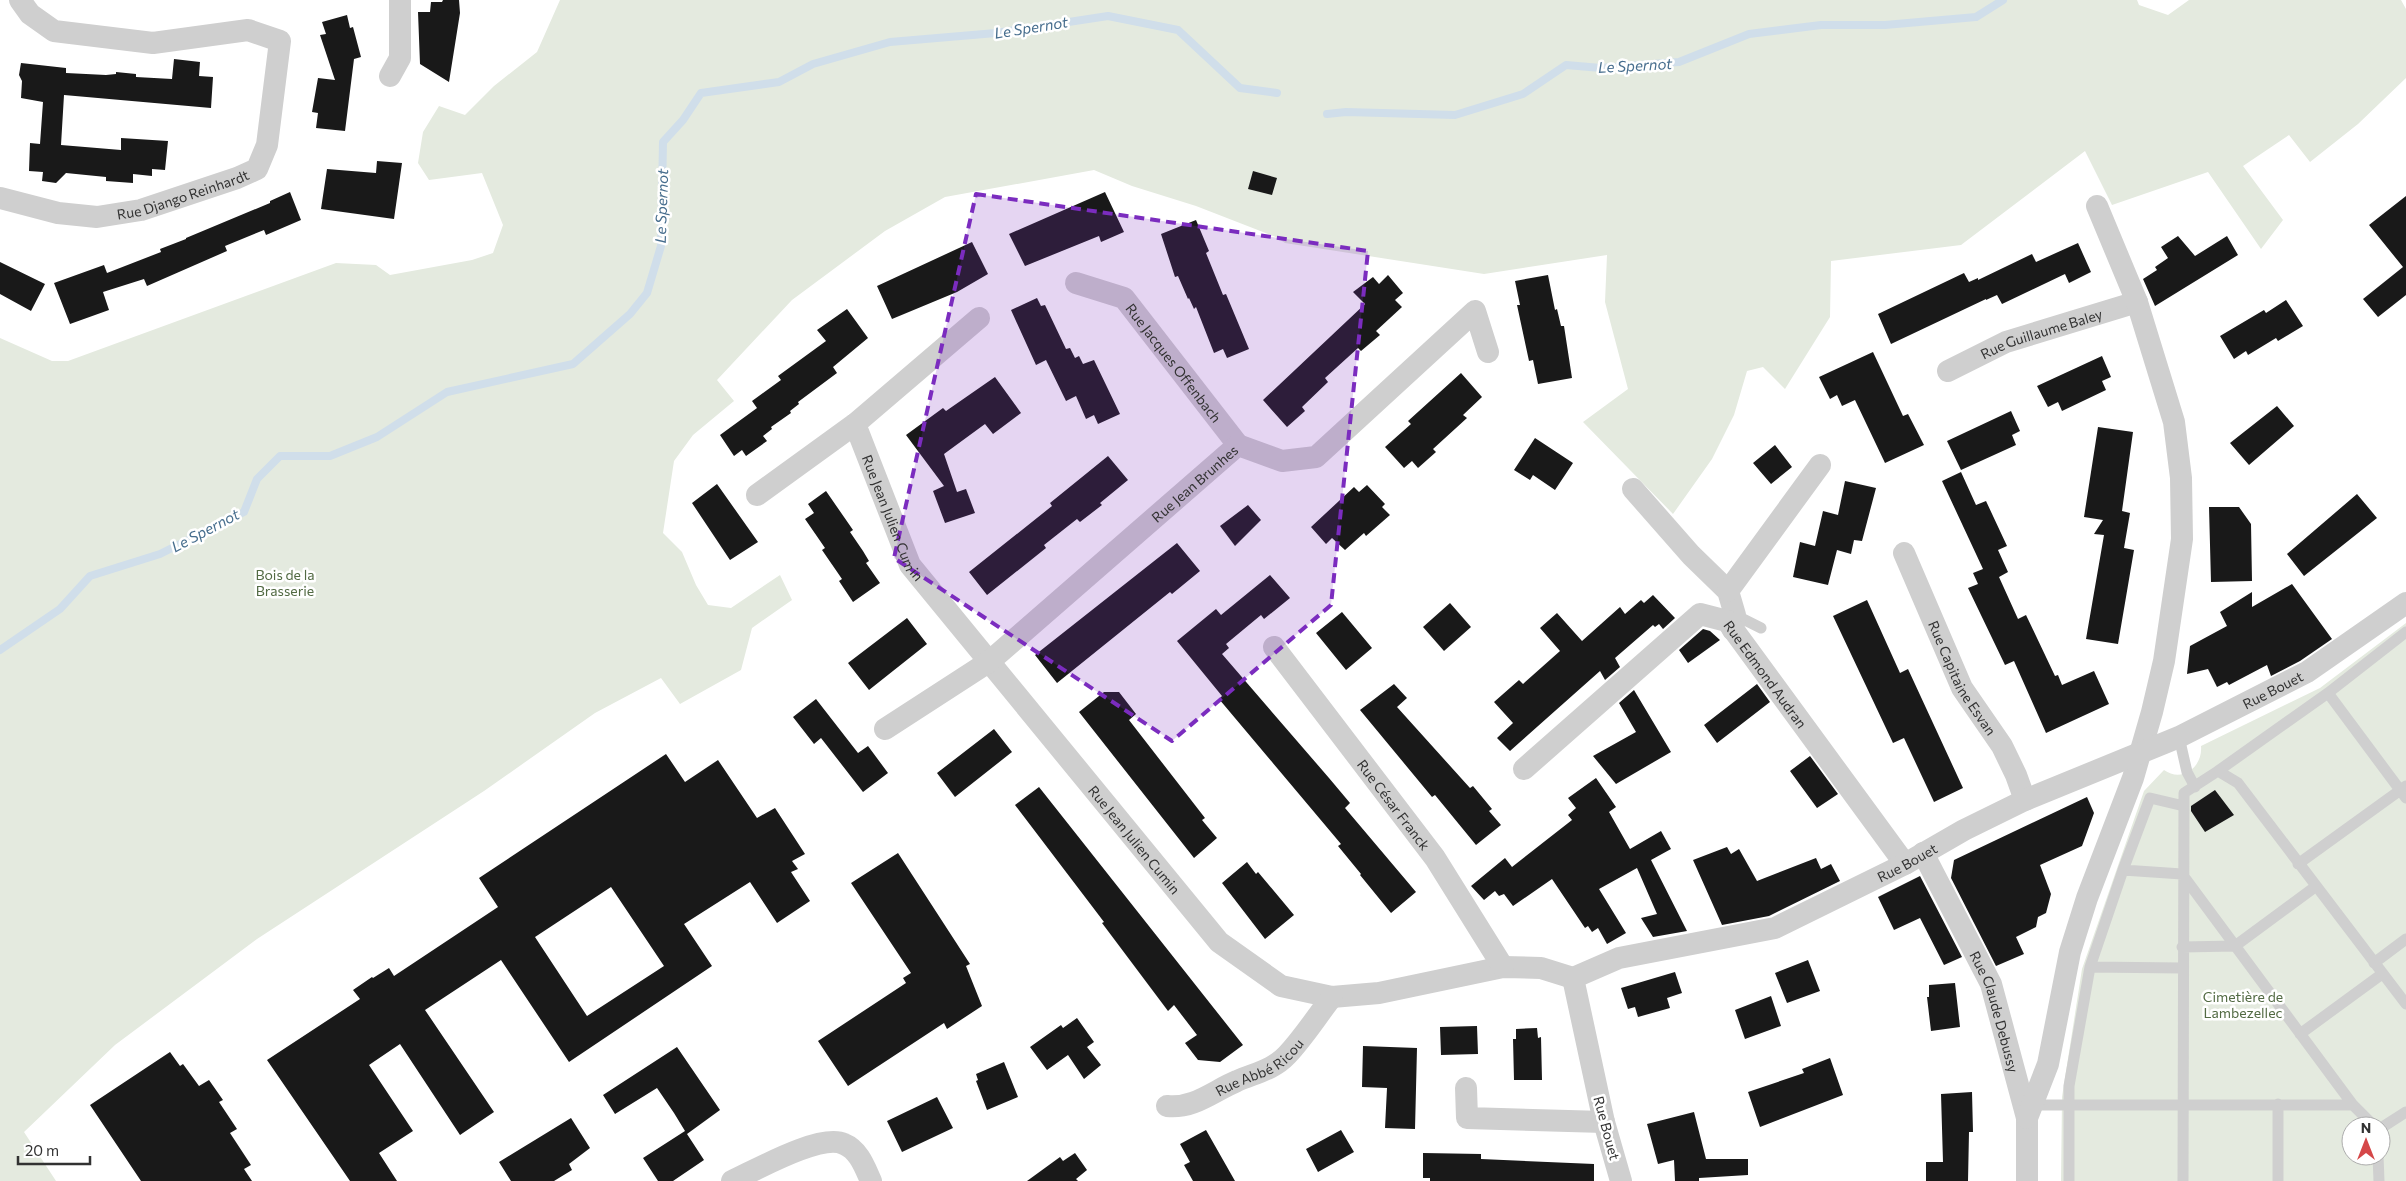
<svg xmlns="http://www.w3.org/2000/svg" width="2406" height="1181" font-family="Commissioner,sans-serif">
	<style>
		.green { fill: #e4eadf; fill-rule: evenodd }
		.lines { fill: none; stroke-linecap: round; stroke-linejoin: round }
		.stream { stroke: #d0deea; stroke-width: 8 }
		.building { fill: #191919; fill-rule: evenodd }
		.lane { stroke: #cfcfcf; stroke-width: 11 }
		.street { stroke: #cfcfcf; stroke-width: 22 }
		.marked { fill: #7b2cbf; fill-opacity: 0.2; stroke: #7b2cbf; stroke-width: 4; stroke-dasharray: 10 6; stroke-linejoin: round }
		.labels { text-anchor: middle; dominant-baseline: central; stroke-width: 5; stroke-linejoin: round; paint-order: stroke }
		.street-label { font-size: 14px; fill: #323232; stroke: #fff }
		.park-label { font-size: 14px; fill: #526a43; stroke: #fff }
		.water-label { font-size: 15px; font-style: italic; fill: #466d8d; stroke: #fff }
	</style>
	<rect width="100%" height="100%" fill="#fff"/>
	<path class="green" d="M 560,0 L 2137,0 L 2139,5 L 2168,15 L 2189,0 L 2401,0 L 2406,9 L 2406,78 L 2358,124 L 2310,162 L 2289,135 L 2243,166 L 2283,220 L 2261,249 L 2208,172 L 2112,205 L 2085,151 L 1961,245 L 1831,261 L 1830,317 L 1785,389 L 1763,367 L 1747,371 L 1734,415 L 1712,459 L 1673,514 L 1583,422 L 1628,389 L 1605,302 L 1607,255 L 1484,274 L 1285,243 L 1276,237 L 1196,206 L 1132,186 L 1094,170 L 945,197 L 885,231 L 792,300 L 717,380 L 734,401 L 693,435 L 674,461 L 663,533 L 682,552 L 696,585 L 708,605 L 731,608 L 780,575 L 792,600 L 752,628 L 741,670 L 680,704 L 661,678 L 595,713 L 484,791 L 257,939 L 115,1045 L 24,1132 L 56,1181 L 0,1181 L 0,338 L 52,361 L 68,361 L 336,263 L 376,265 L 390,275 L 472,260 L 493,253 L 503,225 L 482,173 L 429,180 L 418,163 L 423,132 L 439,106 L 465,115 L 494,86 L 537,52 Z
		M 2406,623 L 2406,1181 L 2061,1181 L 2062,1097 L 2082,969 L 2144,791 L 2164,770 C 2182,783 2203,767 2201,746 L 2320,688 ZM 2351,1126 L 2381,1126 L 2381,1156 L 2351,1156 Z"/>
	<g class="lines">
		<path class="stream" d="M 1327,114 L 1346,112 L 1455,115 L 1523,94 L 1566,65 L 1601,68 L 1679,62 L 1749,34 L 1821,25 L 1885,25 L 1976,17 L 2003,0
			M 0,650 L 60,609 L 90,576 L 160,554 L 244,512 L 257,479 L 280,456 L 330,456 L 377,437 L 447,392 L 573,364 L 630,314 L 647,293 L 661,246 L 663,142 L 683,120 L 701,93 L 779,82 L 813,64 L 890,42 L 996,33 L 1108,16 L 1178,30 L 1240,88 L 1277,93"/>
	</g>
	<path class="building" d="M 443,0 L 459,0 L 460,13 L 449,82 L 420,64 L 418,12 L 430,12 L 431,2 L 442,2 Z
		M 347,15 L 350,28 L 353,27 L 361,57 L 354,59 L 345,131 L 316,128 L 318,113 L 312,112 L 318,78 L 335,80 L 320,35 L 326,34 L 322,22 Z
		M 174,59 L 200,62 L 199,76 L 213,77 L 211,108 L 64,95 L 61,145 L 121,150 L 121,138 L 168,141 L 165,170 L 152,169 L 152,176 L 133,174 L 133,183 L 106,181 L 106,177 L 66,173 L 56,183 L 42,181 L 43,172 L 29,171 L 30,143 L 40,144 L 43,102 L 21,98 L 22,81 L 19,75 L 21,63 L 66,68 L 66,73 L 106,75 L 116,74 L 116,72 L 136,74 L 136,77 L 172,79 Z
		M 377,161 L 402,163 L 394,219 L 321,209 L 327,169 L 376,173 Z
		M 1253,171 L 1277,178 L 1272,195 L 1248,189 Z
		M 290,192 L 301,220 L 266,235 L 264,230 L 225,246 L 227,251 L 147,286 L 144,279 L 103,292 L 109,310 L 70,324 L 54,283 L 104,265 L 107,273 L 161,252 L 160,249 L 186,239 L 186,238 L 270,203 L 270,201 Z
		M 1105,192 L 1124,232 L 1101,242 L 1099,236 L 1025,266 L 1009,234 Z
		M 2406,196 L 2406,295 L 2378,317 L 2363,299 L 2403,267 L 2369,225 Z
		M 1196,220 L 1209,251 L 1206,253 L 1223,295 L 1226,294 L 1249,349 L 1227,358 L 1223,349 L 1214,353 L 1196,307 L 1194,309 L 1189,298 L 1188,299 L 1178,276 L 1175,277 L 1161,234 Z
		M 2178,236 L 2195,256 L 2227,236 L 2238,255 L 2155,306 L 2143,279 L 2157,270 L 2155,267 L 2168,258 L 2161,247 Z
		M 972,242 L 988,274 L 957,292 L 892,319 L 877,286 Z
		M 2078,243 L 2091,272 L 2069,283 L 2065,274 L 2002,304 L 1997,295 L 1986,300 L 1986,299 L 1891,344 L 1878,314 L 1964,273 L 1969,282 L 1978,278 L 1978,280 L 2032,254 L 2036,262 Z
		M 0,262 L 45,284 L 31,311 L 0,294 Z
		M 1388,275 L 1403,293 L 1395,300 L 1402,307 L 1376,331 L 1380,335 L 1361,351 L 1358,348 L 1325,378 L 1328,382 L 1302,407 L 1305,411 L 1287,427 L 1263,400 L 1365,304 L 1353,292 L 1373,277 L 1379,284 Z
		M 1548,275 L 1555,310 L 1557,309 L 1561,326 L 1564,326 L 1572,378 L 1538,384 L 1533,360 L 1529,361 L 1517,305 L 1520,305 L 1515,281 Z
		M 1037,298 L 1041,306 L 1045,305 L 1066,349 L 1070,348 L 1075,358 L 1079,356 L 1083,364 L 1094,360 L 1120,414 L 1098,424 L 1094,415 L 1086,419 L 1076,396 L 1066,401 L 1046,360 L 1036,365 L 1011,310 Z
		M 2286,300 L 2303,326 L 2278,341 L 2276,338 L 2248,355 L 2246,351 L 2234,359 L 2220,336 L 2264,310 L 2266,313 Z
		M 847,309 L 868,338 L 833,367 L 837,373 L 798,402 L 799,404 L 790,411 L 791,413 L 771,427 L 772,429 L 763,436 L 767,441 L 746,456 L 742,450 L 734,456 L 720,435 L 757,408 L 752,401 L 781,380 L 778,376 L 826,341 L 817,330 Z
		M 1873,352 L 1903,416 L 1908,414 L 1924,445 L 1885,463 L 1855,400 L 1842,406 L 1837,395 L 1830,399 L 1819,377 Z
		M 2102,356 L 2111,377 L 2102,381 L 2106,390 L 2062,411 L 2058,402 L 2048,407 L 2037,386 Z
		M 1461,373 L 1482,397 L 1463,415 L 1467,418 L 1433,449 L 1436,452 L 1418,468 L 1412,461 L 1404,468 L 1385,447 L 1411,424 L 1408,421 Z
		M 995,377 L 1021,413 L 993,434 L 985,424 L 944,454 L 957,492 L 966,489 L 975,513 L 945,523 L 933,491 L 944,486 L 906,435 L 943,408 L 946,411 Z
		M 2277,406 L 2294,426 L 2249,465 L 2230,443 Z
		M 2011,411 L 2020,431 L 2012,435 L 2016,445 L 1961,470 L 1947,441 Z
		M 2098,427 L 2133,432 L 2122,511 L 2130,513 L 2124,548 L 2134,550 L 2118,644 L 2086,639 L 2104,535 L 2094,534 L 2103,520 L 2084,517 Z
		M 1535,438 L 1573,463 L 1555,490 L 1533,475 L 1530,480 L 1514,470 Z
		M 1775,445 L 1792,467 L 1771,484 L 1753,463 Z
		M 1108,456 L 1128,480 L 1100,503 L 1102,505 L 1080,522 L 1077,519 L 1044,545 L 1046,548 L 987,595 L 969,572 L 1052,506 L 1050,503 Z
		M 1961,472 L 1976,505 L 1986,501 L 2007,546 L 1998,550 L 2008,572 L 1999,577 L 2018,619 L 2026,615 L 2055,676 L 2058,675 L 2062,685 L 2094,671 L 2109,704 L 2046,733 L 2014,661 L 2005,665 L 1968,588 L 1978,584 L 1973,573 L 1983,569 L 1942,481 Z
		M 1845,481 L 1876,488 L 1862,541 L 1854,540 L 1851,554 L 1837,550 L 1828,585 L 1793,577 L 1800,542 L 1815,546 L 1823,511 L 1838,515 Z
		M 717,484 L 758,542 L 730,560 L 692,503 Z
		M 1367,485 L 1385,504 L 1382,507 L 1390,515 L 1366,536 L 1364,533 L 1345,550 L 1332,538 L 1326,544 L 1311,527 L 1354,487 L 1359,492 Z
		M 826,491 L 853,530 L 850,532 L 863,551 L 869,561 L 866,563 L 880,583 L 853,602 L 839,581 L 842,579 L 822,550 L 825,548 L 805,519 L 814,513 L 808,504 Z
		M 2357,494 L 2377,518 L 2304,576 L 2287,554 Z
		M 1248,505 L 1261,520 L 1235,546 L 1220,526 Z
		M 2209,507 L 2239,507 L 2251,524 L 2252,581 L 2211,582 Z
		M 1177,543 L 1200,571 L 1172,594 L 1170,592 L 1057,683 L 1035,655 Z
		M 1270,575 L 1290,598 L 1264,619 L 1261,615 L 1226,644 L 1229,648 L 1222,654 L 1329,778 L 1350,803 L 1345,808 L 1416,892 L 1391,913 L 1360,875 L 1361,874 L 1338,846 L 1341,844 L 1219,699 L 1222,696 L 1177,641 L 1216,609 L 1221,615 Z
		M 2292,584 L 2332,639 L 2300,661 L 2271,676 L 2267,665 L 2229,685 L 2227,682 L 2217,687 L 2208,669 L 2187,674 L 2190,646 L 2227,626 L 2220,612 L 2252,592 L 2252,607 Z
		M 1653,595 L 1675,618 L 1663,629 L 1659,624 L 1655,627 L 1653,625 L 1615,658 L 1620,667 L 1605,680 L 1600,671 L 1510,751 L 1497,738 L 1513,723 L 1494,702 L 1519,680 L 1523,684 L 1560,651 L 1540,628 L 1557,613 L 1582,641 L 1620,607 L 1625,614 L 1641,600 L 1644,603 Z
		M 1867,600 L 1900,673 L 1908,669 L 1963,788 L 1934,802 L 1904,738 L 1893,743 L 1833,616 Z
		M 1450,603 L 1471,627 L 1444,651 L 1423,627 Z
		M 1342,612 L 1372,648 L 1346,670 L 1316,633 Z
		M 907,618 L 927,644 L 869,690 L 848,663 Z
		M 1703,629 L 1710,631 L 1720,640 L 1688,663 L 1679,650 Z
		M 1394,684 L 1407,698 L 1397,707 L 1470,788 L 1473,786 L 1492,809 L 1489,811 L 1501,825 L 1476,845 L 1435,795 L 1432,797 L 1360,710 Z
		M 1757,684 L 1770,702 L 1717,743 L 1704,725 Z
		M 1634,690 L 1671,752 L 1616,784 L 1593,756 L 1636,732 L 1619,703 Z
		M 1104,692 L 1119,692 L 1136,714 L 1129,720 L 1205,818 L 1202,820 L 1217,838 L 1194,858 L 1079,712 Z
		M 816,699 L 858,753 L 868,746 L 888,773 L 863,792 L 821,738 L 814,744 L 793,717 Z
		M 994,729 L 1012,752 L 955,797 L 937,773 Z
		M 666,754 L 685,782 L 718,760 L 757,818 L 775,808 L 805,854 L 792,861 L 798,869 L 791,872 L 810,901 L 777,923 L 750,882 L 684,924 L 712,966 L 569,1062 L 501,960 L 425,1010 L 494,1112 L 460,1135 L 400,1044 L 369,1065 L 413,1131 L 379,1153 L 397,1181 L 350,1181 L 267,1060 L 360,999 L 353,990 L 372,977 L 373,978 L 389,968 L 394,976 L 498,907 L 479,878 ZM 611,887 L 664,966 L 587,1016 L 535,937 Z
		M 1810,756 L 1838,794 L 1817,808 L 1790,771 Z
		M 1596,778 L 1616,807 L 1609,812 L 1630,849 L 1661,831 L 1671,849 L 1651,860 L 1687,931 L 1653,937 L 1641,918 L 1657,914 L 1637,868 L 1599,889 L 1626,933 L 1607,944 L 1598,928 L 1592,932 L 1588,926 L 1585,928 L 1552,879 L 1513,906 L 1504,894 L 1499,896 L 1495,891 L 1484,900 L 1471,886 L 1505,858 L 1512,867 L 1572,820 L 1568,815 L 1576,808 L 1568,798 Z
		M 1039,787 L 1243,1045 L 1220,1062 L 1198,1060 L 1185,1043 L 1197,1035 L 1174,1005 L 1168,1011 L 1102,923 L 1104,922 L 1015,805 Z
		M 2215,790 L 2234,815 L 2205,832 L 2191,811 L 2191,806 Z
		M 2087,797 L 2094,813 L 2082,846 L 2040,865 L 2051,894 L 2046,913 L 2038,917 L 2036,927 L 2016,937 L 2024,954 L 1996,966 L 1951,878 L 1954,860 Z
		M 1727,847 L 1731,854 L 1739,849 L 1757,881 L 1816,858 L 1821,869 L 1831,864 L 1840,881 L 1769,916 L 1722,925 L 1693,860 Z
		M 898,853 L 970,964 L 966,966 L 982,1006 L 947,1029 L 944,1023 L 848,1086 L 818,1041 L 906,983 L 903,978 L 911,973 L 851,883 Z
		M 1247,862 L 1256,874 L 1258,872 L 1294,915 L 1265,939 L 1222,883 Z
		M 1920,876 L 1962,957 L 1944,965 L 1920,918 L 1894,930 L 1878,897 Z
		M 1808,960 L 1820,991 L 1787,1003 L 1775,973 Z
		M 1675,972 L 1682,993 L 1667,998 L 1670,1008 L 1638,1017 L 1635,1007 L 1628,1009 L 1621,988 Z
		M 1955,983 L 1960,1027 L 1931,1031 L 1927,997 L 1929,997 L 1929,985 Z
		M 1771,996 L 1781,1026 L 1745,1039 L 1735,1010 Z
		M 1077,1018 L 1094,1042 L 1087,1047 L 1101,1065 L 1084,1079 L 1068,1055 L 1047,1070 L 1030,1047 L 1061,1025 L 1063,1028 Z
		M 1477,1026 L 1478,1054 L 1441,1055 L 1440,1027 Z
		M 1537,1028 L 1538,1038 L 1541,1037 L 1542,1080 L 1514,1080 L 1513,1039 L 1516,1039 L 1516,1029 Z
		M 1363,1046 L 1417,1048 L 1415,1129 L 1385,1128 L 1387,1088 L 1362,1087 Z
		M 677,1047 L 720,1110 L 687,1134 L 704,1160 L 673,1181 L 658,1181 L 643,1158 L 685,1131 L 674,1113 L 657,1088 L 615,1114 L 603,1095 Z
		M 170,1052 L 180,1066 L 183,1064 L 199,1086 L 209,1080 L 223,1100 L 219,1102 L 237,1129 L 230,1133 L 251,1165 L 244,1169 L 252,1181 L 141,1181 L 90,1105 Z
		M 1830,1058 L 1843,1095 L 1760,1127 L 1748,1092 L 1804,1073 L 1802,1069 Z
		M 1004,1062 L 1018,1097 L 987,1110 L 976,1081 L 978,1080 L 976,1074 Z
		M 1972,1092 L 1973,1132 L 1969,1132 L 1968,1181 L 1926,1181 L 1926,1162 L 1943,1162 L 1941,1094 Z
		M 937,1097 L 953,1128 L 902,1152 L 887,1121 Z
		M 1694,1112 L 1706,1159 L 1748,1159 L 1748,1175 L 1699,1178 L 1699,1181 L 1675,1181 L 1674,1160 L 1658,1164 L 1647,1124 Z
		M 571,1118 L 590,1148 L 569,1164 L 572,1170 L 554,1181 L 511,1181 L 499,1162 Z
		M 1206,1130 L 1235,1181 L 1193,1181 L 1184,1165 L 1190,1162 L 1180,1144 Z
		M 1341,1130 L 1354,1152 L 1318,1172 L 1306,1149 Z
		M 1075,1153 L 1087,1170 L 1076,1179 L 1078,1181 L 1027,1181 L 1060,1157 L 1063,1161 Z
		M 1423,1153 L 1481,1154 L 1481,1159 L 1594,1164 L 1594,1181 L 1430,1181 L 1430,1178 L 1423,1178 Z"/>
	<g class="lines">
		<path class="lane" d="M 1735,615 L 1761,628
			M 2328,693 L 2406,798
			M 2179,737 L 2187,772 L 2195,787
			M 2218,771 L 2328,693 L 2406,632
			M 2298,864 L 2406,786
			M 2123,870 L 2182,874 L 2353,1105
			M 2182,947 L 2235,946 L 2315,887
			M 2374,963 L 2406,939
			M 2090,967 L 2182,968
			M 2300,1034 L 2382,974
			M 2278,1104 L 2278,1181
			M 2031,1105 L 2069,1105 L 2069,1086 L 2090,967 L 2123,870 L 2150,798 L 2184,806
			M 2381,1128 L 2406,1112
			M 2378,1156 L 2379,1181
			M 2069,1181 L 2069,1105 L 2353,1105 L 2374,1126
			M 2183,1181 L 2184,793 L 2218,771 L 2238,783 L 2406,1004"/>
		<g class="street">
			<path d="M 390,76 L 400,58 L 400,0"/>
			<path id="s1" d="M 0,198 L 58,213 L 97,217 L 141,210 L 237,178 L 257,169 L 267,145 L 280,41 L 248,30 L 153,43 L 54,31 L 30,14 L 20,0"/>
			<path id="s2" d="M 1076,283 L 1124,298 L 1238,445"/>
			<path id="s3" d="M 1948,371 L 2006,342 L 2137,302"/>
			<path id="s4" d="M 855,424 L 910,565 L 1219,942 L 1281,986 L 1332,997 L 1379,993 L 1503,967 L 1541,968 L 1573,978"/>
			<path d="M 1633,489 L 1691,555 L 1728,591 L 1735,615 L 1733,630"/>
			<path d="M 757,495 L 855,424 L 979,318"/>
			<path id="s5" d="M 1904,553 L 1962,688 L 2002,746 L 2016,775 L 2025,800"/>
			<path d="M 1728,591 L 1820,465"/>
			<path id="s6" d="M 1274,647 L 1435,858 L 1503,967"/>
			<path id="s7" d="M 885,729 L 990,661 L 1238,445 L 1282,461 L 1316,457 L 1475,311 L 1488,352"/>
			<path id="s8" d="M 1524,769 L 1700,614 L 1727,621 L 1905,864"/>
			<path id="s9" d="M 1923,853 L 1991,984 L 2027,1118 L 2027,1181"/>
			<path d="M 1466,1088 L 1467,1118 L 1604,1122"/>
			<path id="s10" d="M 1167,1106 C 1194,1109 1213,1091 1237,1081 C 1255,1073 1273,1070 1287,1055 C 1304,1037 1317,1016 1332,997"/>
			<path d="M 2027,1118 L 2048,1064 L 2070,952 L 2087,898 L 2133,778 L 2152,712 L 2164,661 L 2182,539 L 2181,478 L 2174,422 L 2137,302 L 2097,206"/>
			<path d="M 732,1181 C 756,1170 821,1133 844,1144 C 859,1150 865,1168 871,1181"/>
			<path id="s11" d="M 1621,1181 L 1604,1122 L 1573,978 L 1619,958 L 1775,928 L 1905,864 L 1964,830 L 2025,800 L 2179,737 L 2307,672 L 2406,603"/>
		</g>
	</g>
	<path class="marked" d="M 976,194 L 1368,251 L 1331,605 L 1172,741 L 894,558 Z"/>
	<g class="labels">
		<g class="street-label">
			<text stroke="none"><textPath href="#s1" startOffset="188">Rue Django Reinhardt</textPath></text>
			<text stroke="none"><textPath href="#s3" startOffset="101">Rue Guillaume Baley</textPath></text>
			<text stroke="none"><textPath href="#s2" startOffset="132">Rue Jacques Offenbach</textPath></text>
			<text stroke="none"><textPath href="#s7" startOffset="396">Rue Jean Brunhes</textPath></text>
			<text stroke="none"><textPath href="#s4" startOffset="101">Rue Jean Julien Cumin</textPath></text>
			<text stroke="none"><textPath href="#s8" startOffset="328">Rue Edmond Audran</textPath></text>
			<text stroke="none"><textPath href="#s5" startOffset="138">Rue Capitaine Esvan</textPath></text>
			<text stroke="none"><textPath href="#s11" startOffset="970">Rue Bouet</textPath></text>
			<text stroke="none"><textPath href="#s6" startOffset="198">Rue César Franck</textPath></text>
			<text stroke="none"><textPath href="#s4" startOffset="506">Rue Jean Julien Cumin</textPath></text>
			<text stroke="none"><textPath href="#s11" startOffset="565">Rue Bouet</textPath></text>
			<text stroke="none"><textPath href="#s9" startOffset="175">Rue Claude Debussy</textPath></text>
			<text stroke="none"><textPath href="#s10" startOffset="102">Rue Abbé Ricou</textPath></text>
			<text transform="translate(1607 1128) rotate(75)">Rue Bouet</text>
		</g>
		<g class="park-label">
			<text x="285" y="574">Bois de la<tspan x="285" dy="16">Brasserie</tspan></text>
			<text x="2243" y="996">Cimetière de<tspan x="2243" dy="16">Lambezellec</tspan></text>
		</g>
		<g class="water-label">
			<text transform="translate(1031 27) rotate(-9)">Le Spernot</text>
			<text transform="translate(1635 65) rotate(-3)">Le Spernot</text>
			<text transform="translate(661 206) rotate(-88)">Le Spernot</text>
			<text transform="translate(205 530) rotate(-28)">Le Spernot</text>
		</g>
	</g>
	<g transform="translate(2366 1141)"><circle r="24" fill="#ffffff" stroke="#adadad"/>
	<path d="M0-4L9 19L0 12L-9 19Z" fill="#d54748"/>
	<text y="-8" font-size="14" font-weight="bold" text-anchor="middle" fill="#323232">N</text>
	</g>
	<path d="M18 1156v8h72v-8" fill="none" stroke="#323232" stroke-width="2.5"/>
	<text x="25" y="1156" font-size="15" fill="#323232" stroke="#ffffff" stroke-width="4" paint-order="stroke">20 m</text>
</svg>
